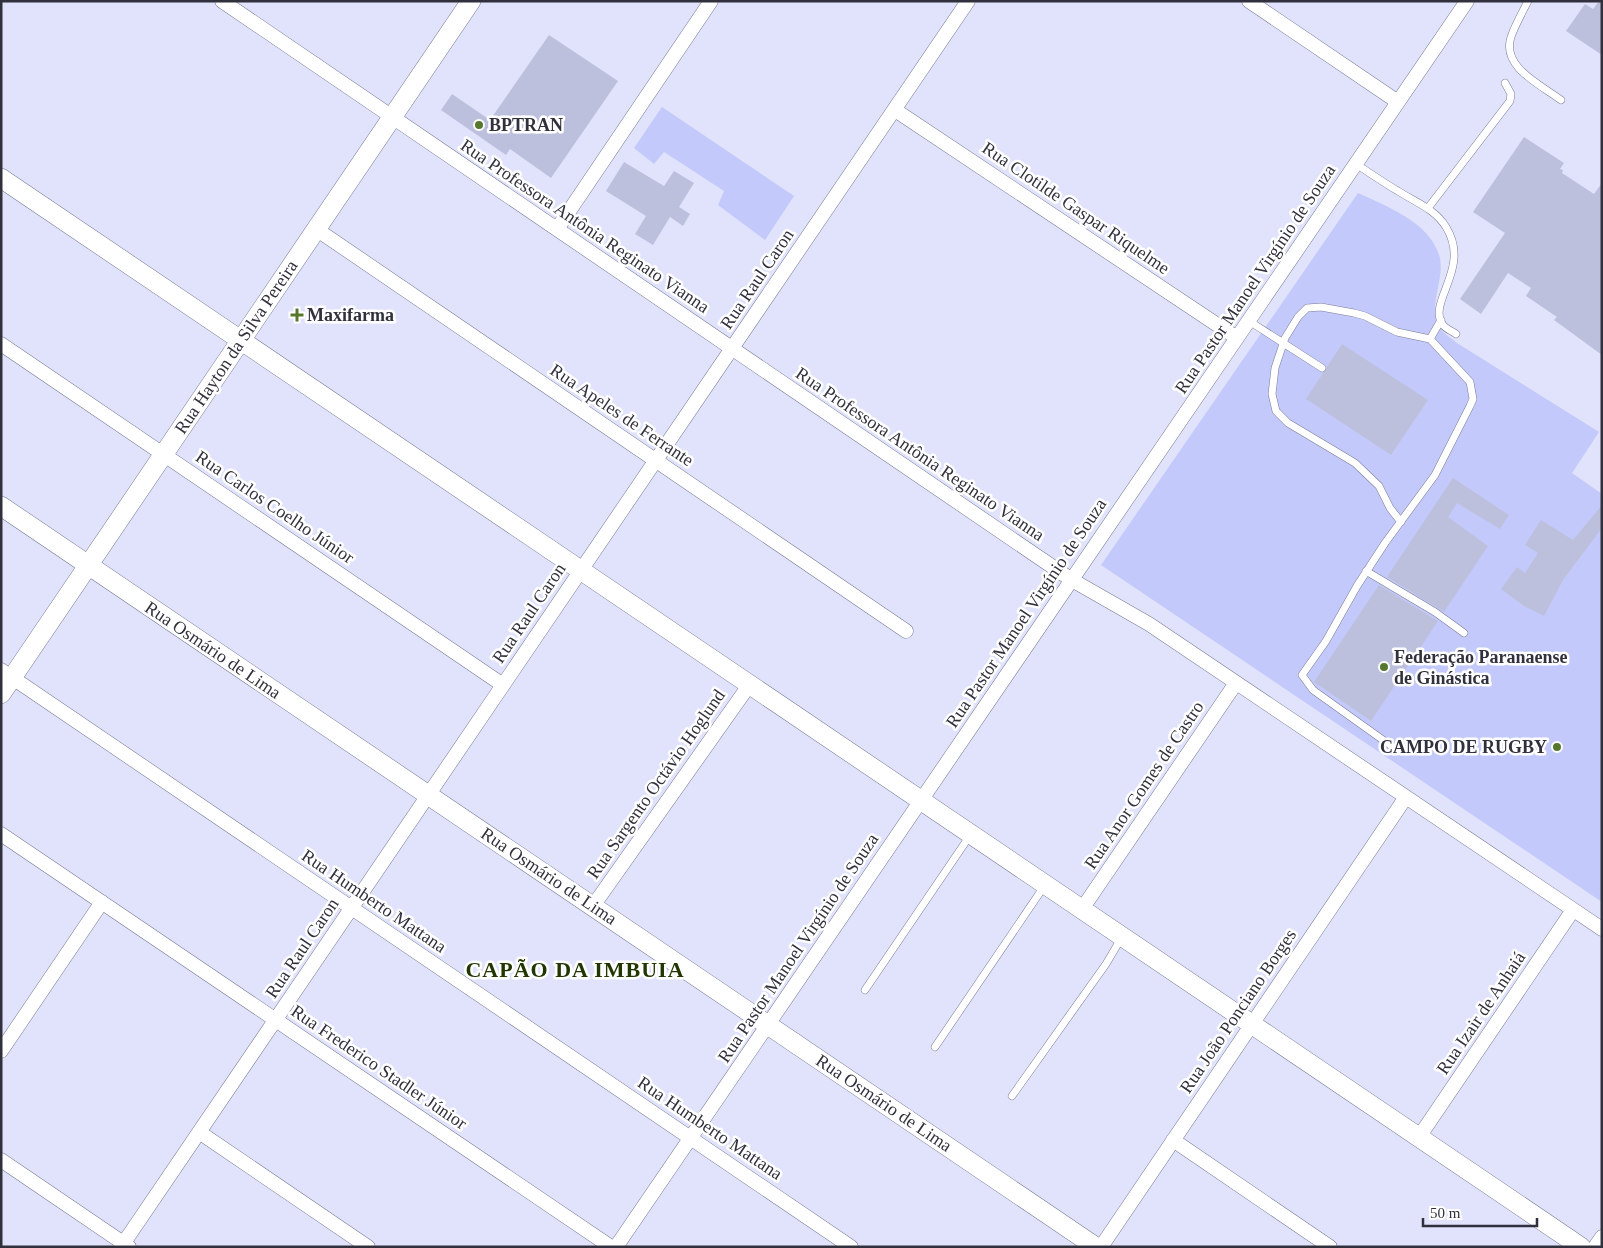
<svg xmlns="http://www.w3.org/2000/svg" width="1603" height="1248" font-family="Georgia,serif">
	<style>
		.green { fill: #c3c9fa }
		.building { fill: #bdc0dd }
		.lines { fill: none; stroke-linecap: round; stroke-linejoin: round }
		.lane-casing { stroke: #797c96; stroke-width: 8 }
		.street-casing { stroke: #797c96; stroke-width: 15 }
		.secondary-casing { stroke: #797c96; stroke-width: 20 }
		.lane { stroke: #fff; stroke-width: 7 }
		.street { stroke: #fff; stroke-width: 14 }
		.secondary { stroke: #fff; stroke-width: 19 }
		.poi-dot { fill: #56772e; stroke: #fff; stroke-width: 2 }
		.labels { text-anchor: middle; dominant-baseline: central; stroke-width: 5; stroke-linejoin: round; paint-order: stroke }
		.poi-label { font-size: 18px; font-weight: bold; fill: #30313d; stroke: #fff; text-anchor: start }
		.street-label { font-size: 18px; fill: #30313d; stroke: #fff }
		.district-label { font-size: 22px; font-weight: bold; letter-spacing: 1px; fill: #213602; stroke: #fff }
	</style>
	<rect width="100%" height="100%" fill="#e0e3fb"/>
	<path class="green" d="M 662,107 L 794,196 L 765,240 L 718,205 L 724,191 L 664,152 L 654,164 L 634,148 Z
		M 1358,193 C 1386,206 1429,222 1439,255 C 1447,279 1424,310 1442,331 C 1446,335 1452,339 1457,343 L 1599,432 L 1572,473 L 1602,494 L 1602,902 L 1101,565 Z"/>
	<path class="building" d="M 1599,1 L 1602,1 L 1602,55 L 1566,31 L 1585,4 L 1593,9 Z
		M 549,35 L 618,81 L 551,178 L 510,149 L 506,155 L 441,110 L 452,94 L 490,120 Z
		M 1524,137 L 1564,163 L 1560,169 L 1563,170 L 1562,173 L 1594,194 L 1602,183 L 1602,355 L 1554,320 L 1557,317 L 1526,296 L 1531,288 L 1508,273 L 1481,314 L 1460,299 L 1505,233 L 1473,212 Z
		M 624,162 L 664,186 L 674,171 L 694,183 L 679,207 L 690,214 L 683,226 L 670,217 L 653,245 L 635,234 L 646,216 L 606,191 Z
		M 1342,344 L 1428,400 L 1391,455 L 1306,399 Z
		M 1453,478 L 1509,515 L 1500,529 L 1457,503 L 1448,517 L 1488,546 L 1444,612 L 1387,577 Z
		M 1602,505 L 1602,528 L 1563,580 L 1544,616 L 1524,606 L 1501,589 L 1517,567 L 1525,573 L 1538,553 L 1525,545 L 1541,520 L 1573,540 Z
		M 1379,585 L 1438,621 L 1371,721 L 1314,682 Z"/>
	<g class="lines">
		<g class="lane-casing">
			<path id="lane" d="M 1528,1 C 1522,13 1515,25 1511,37 C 1501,67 1541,85 1561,100
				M 1356,164 C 1370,173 1384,183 1398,191 C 1415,202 1435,209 1446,227 C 1472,269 1426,302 1443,325 C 1446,329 1452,331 1456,334
				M 1428,208 L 1510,101 L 1511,94 L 1505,83
				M 1249,321 L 1322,368
				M 1401,522 L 1390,508 L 1379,486 L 1355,463 L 1288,423 L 1276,411 L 1272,394 L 1275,368 L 1285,338 L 1298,317 L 1307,308 L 1321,307 L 1354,313 L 1365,316 L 1397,332 L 1430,339
				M 1366,571 L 1435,612 L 1464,633
				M 1397,750 L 1313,690 L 1302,675 L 1326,641 L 1357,586 L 1385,543 L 1435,475 L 1470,406 L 1473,399 L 1470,382 L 1430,339 L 1441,320
				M 865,990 L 971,834
				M 935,1047 L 1045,885
				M 1012,1096 L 1106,964 L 1122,937"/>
		</g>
		<g class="street-casing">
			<path id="street" d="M 222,1 L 1072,580 L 1149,624 L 1602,929
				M 1249,1 L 1398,102
				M 895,110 L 1237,338
				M 316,229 L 906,631
				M 557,229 L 711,1
				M 1,344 L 503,685
				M 1,670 L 851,1247
				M 1,834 L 611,1247
				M 593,906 L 750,684
				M 1082,909 L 1236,683
				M 1,1051 L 102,902
				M 199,1132 L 368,1247
				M 1419,1137 L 1573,910
				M 1173,1140 L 1330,1247
				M 1,1160 L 129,1247
				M 121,1247 L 968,1
				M 616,1247 L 1467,1
				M 1101,1247 L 1406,797
				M 1595,1247 L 1602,1237"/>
		</g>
		<g class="secondary-casing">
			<path id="secondary" d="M 1,178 L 1581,1247
				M 1,506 L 1096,1247
				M 1,694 L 471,1"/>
		</g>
		<use href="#lane" class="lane"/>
		<use href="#street" class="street"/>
		<use href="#secondary" class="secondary"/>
	</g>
	<g class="poi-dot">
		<circle cx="479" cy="125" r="5"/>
		<path d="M294.5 307.5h5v5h5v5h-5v5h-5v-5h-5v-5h5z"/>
		<circle cx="1384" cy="667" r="5"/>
		<circle cx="1557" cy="747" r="5"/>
	</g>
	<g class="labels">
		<g class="poi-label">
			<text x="489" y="125">BPTRAN</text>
			<text x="307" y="315">Maxifarma</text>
			<text x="1394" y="657">Federação Paranaense<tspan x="1394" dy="21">de Ginástica</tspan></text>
			<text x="1547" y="747" text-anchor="end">CAMPO DE RUGBY</text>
		</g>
		<g class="street-label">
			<text transform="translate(1076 208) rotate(34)">Rua Clotilde Gaspar Riquelme</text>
			<text transform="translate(585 226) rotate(34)">Rua Professora Antônia Reginato Vianna</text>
			<text transform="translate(757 279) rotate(-56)">Rua Raul Caron</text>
			<text transform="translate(1255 279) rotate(-56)">Rua Pastor Manoel Virgínio de Souza</text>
			<text transform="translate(236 347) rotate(-56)">Rua Hayton da Silva Pereira</text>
			<text transform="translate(622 415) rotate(34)">Rua Apeles de Ferrante</text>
			<text transform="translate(920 454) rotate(34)">Rua Professora Antônia Reginato Vianna</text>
			<text transform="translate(275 507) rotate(34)">Rua Carlos Coelho Júnior</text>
			<text transform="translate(529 613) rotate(-56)">Rua Raul Caron</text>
			<text transform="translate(1026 613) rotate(-56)">Rua Pastor Manoel Virgínio de Souza</text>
			<text transform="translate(213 650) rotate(34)">Rua Osmário de Lima</text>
			<text transform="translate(656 784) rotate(-55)">Rua Sargento Octávio Hoglund</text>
			<text transform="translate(1144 785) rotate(-56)">Rua Anor Gomes de Castro</text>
			<text transform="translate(549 876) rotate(34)">Rua Osmário de Lima</text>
			<text transform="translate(374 901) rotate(34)">Rua Humberto Mattana</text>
			<text transform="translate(302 948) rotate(-56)">Rua Raul Caron</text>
			<text transform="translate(798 948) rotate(-56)">Rua Pastor Manoel Virgínio de Souza</text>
			<text transform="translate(1238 1011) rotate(-56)">Rua João Ponciano Borges</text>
			<text transform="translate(1481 1013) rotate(-56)">Rua Izair de Anhaiá</text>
			<text transform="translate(379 1067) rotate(34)">Rua Frederico Stadler Júnior</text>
			<text transform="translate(884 1103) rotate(34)">Rua Osmário de Lima</text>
			<text transform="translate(710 1128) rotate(34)">Rua Humberto Mattana</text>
		</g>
		<g class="district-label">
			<text x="575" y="969">CAPÃO DA IMBUIA</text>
		</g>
	</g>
	<rect width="1603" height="1248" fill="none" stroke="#30313d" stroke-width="5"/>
	<path d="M1423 1218v8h114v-8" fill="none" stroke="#30313d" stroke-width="2.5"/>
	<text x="1430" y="1218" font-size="15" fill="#30313d" stroke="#ffffff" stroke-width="4" paint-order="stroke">50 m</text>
</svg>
